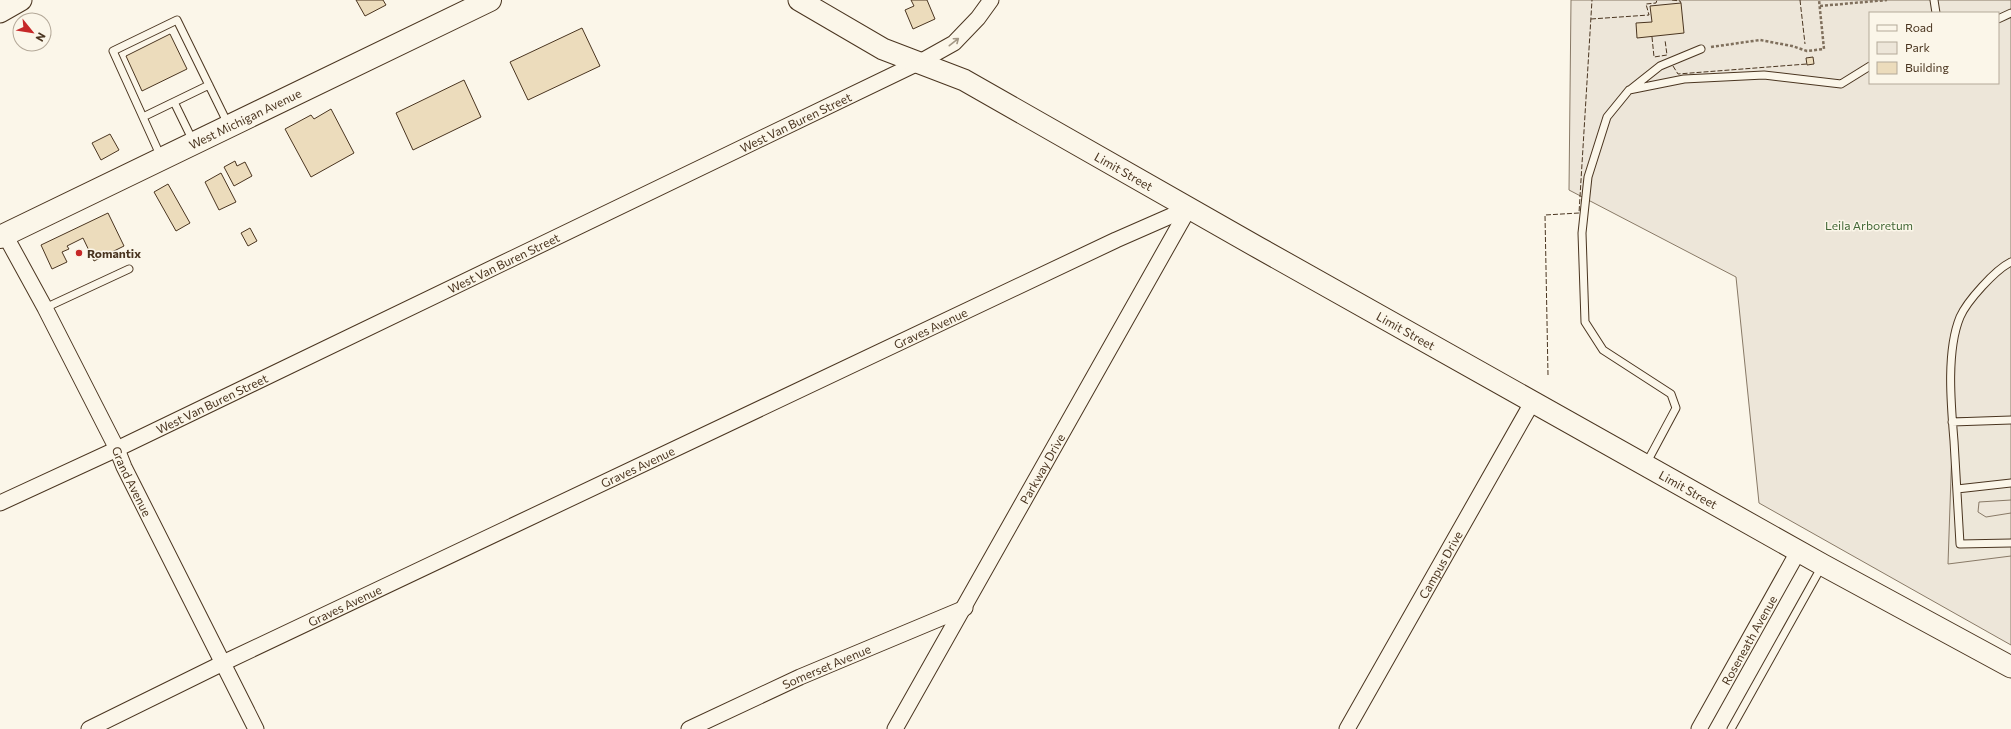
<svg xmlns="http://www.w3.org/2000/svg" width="2011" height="729" font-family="Commissioner,sans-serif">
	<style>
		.green { fill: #ede6d9; stroke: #887966; fill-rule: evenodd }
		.parking { fill: #ede7d9; stroke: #887966 }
		.building { fill: #ecdcbc; stroke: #4a3520 }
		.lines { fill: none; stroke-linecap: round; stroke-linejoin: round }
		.lane-casing { stroke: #4a3520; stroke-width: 9 }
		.street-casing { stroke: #4a3520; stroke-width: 17 }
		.secondary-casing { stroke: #4a3520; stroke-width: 23 }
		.highway-casing { stroke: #4a3520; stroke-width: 24 }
		.path { stroke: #7f6f5c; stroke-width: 2.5; stroke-dasharray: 3 2; stroke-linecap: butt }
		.lane { stroke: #fbf6e9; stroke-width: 7 }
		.street { stroke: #fbf6e9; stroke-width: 15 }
		.secondary { stroke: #fbf6e9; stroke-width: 21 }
		.highway { stroke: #fbf6e9; stroke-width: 22 }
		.fence { stroke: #4a3520; stroke-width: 1; stroke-dasharray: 5 2; stroke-linecap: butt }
		.oneway { stroke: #a29684 }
		.poi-dot { fill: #c62828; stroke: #fbf6e9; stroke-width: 1.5 }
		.labels { text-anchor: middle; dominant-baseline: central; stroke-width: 3; stroke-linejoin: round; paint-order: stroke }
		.street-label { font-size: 12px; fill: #4a3520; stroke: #fbf6e9 }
		.park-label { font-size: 12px; fill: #436837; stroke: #fbf6e9 }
		.poi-label { font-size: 12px; font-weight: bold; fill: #4a3520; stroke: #fbf6e9; text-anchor: start }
	</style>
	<rect width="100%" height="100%" fill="#fbf6e9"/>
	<path class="green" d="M 1571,0 L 2011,0 L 2011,645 L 1759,503 L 1736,277 L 1569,190 ZM 1870,13 L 1998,13 L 1998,83 L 1870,83 Z"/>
	<path class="parking" d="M 2011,417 L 2011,500 L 1979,502 L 1978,512 L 1986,517 L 2011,513 L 2011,556 L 1948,564 L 1953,418 Z"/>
	<path class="building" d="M 356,0 L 383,0 L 386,5 L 365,16 Z
		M 911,0 L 927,0 L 935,19 L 913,29 L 905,10 L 914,6 Z
		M 1681,3 L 1684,33 L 1637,38 L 1636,23 L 1652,22 L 1650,6 Z
		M 582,28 L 600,66 L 528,100 L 510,62 Z
		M 170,34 L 187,69 L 142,91 L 126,56 Z
		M 1813,57 L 1814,64 L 1807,65 L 1806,58 Z
		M 464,80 L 481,117 L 413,150 L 396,113 Z
		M 331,109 L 354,153 L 311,177 L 285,129 L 311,115 L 314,119 Z
		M 110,134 L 119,150 L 101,160 L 92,143 Z
		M 235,161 L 237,166 L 245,162 L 252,176 L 234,186 L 224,167 Z
		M 221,173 L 236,202 L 219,210 L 205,182 Z
		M 168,184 L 190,223 L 176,231 L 154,192 Z
		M 108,213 L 124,246 L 94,261 L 83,238 L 67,246 L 69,249 L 62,252 L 67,262 L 52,269 L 41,245 Z
		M 250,228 L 257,241 L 248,246 L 241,233 Z"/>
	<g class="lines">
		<g class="lane-casing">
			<path id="lane" d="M 1934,0 L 1936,13
				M 1998,19 L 2011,13
				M 1631,89 L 1660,66 L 1701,49
				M 174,102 L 193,141
				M 143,117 L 209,85
				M 161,157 L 113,51 L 177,20 L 228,124
				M 2011,262 C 1995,270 1967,301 1960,317 C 1946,351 1951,405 1954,441 C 1956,475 1958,510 1960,544 L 2011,543
				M 45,308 L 129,269
				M 1952,422 L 2011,420
				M 1646,464 L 1676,408 L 1671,394 L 1603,350 L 1585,322 L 1582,233 L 1588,177 L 1607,117 L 1629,90 L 1684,79 L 1764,75 L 1841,84 L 1870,66
				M 1957,489 L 2011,483
				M 1731,729 L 1822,566"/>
		</g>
		<g class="street-casing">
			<g id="street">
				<path id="s1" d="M 5,235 L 45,308 L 117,449 L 124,467 L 256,729"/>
				<path id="s2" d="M 0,503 L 117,449 L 920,62 L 954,43 L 978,18 L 991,0"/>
				<path id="s3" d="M 89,729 L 223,663 L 1116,240 L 1189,208"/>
				<path id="s4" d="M 689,729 L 800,677 L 965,608"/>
				<path id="s5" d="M 895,729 L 1189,208"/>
				<path id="s6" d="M 1347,729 L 1533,401"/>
				<path id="s7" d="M 1699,729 L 1799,550"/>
			</g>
		</g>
		<g class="secondary-casing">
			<g id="secondary">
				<path id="s8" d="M 799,0 L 883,49 L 964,80 L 1259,248 L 1823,565 L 2011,667"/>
				<path d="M 0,12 L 21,0"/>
			</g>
		</g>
		<g class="highway-casing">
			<g id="highway">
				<path id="s9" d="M 0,237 L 490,0"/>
			</g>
		</g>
		<path class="path" d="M 1820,6 L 1887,0
			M 1711,47 L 1760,40 L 1792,46 L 1807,51 L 1824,49 L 1819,0"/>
		<use href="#lane" class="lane"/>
		<use href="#street" class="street"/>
		<use href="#secondary" class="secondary"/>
		<use href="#highway" class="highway"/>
		<path class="fence" d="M 1672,0 L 1680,1 L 1681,3
			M 1800,0 L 1805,44
			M 1591,19 L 1649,15 L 1646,4 L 1656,3 L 1657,0
			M 1652,37 L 1654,57 L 1667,55 L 1665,40
			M 1673,66 L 1678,74 L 1807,64
			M 1548,375 L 1545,215 L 1579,213 L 1592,0"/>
	</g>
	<defs><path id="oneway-shaft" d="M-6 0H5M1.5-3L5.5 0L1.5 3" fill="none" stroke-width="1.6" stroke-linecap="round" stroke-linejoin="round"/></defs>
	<use class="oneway" href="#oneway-shaft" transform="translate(954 42) rotate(-38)"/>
	<circle class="poi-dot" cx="79" cy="253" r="4"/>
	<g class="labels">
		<g class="street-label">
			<text stroke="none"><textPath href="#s9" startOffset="272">West Michigan Avenue</textPath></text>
			<text stroke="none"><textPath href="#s2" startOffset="882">West Van Buren Street</textPath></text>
			<text stroke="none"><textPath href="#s8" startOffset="368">Limit Street</textPath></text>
			<text stroke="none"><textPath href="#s2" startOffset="558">West Van Buren Street</textPath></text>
			<text stroke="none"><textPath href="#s3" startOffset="932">Graves Avenue</textPath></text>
			<text stroke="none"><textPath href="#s8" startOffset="692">Limit Street</textPath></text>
			<text stroke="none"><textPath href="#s2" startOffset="234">West Van Buren Street</textPath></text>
			<text stroke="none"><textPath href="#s3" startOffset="608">Graves Avenue</textPath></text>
			<text stroke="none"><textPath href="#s5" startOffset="299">Parkway Drive</textPath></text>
			<text stroke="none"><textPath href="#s1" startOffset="277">Grand Avenue</textPath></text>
			<text stroke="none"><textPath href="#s8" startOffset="1016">Limit Street</textPath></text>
			<text stroke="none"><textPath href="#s6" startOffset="189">Campus Drive</textPath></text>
			<text stroke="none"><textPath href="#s3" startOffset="284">Graves Avenue</textPath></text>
			<text stroke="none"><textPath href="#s7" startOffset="102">Roseneath Avenue</textPath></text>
			<text stroke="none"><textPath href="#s4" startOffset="151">Somerset Avenue</textPath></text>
		</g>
		<g class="park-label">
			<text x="1869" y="225">Leila Arboretum</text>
		</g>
		<g class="poi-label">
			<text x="87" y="253">Romantix</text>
		</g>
	</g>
	<rect x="1869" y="12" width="130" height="72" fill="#fbf6e9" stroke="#b4a999"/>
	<rect x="1877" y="25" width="20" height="6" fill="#fbf6e9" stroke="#b4a999"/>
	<text x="1905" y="32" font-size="12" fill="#4a3520">Road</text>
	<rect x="1877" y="42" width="20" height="12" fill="#ede6d9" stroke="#b4a999"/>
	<text x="1905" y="52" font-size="12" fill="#4a3520">Park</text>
	<rect x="1877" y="62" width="20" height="12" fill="#ecdcbc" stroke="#b4a999"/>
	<text x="1905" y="72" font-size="12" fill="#4a3520">Building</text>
	<g transform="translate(32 32) rotate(120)"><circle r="19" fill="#fbf6e9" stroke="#b4a999"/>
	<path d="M0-3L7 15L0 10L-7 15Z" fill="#c62828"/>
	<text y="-6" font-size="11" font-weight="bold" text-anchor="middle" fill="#4a3520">N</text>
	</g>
</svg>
